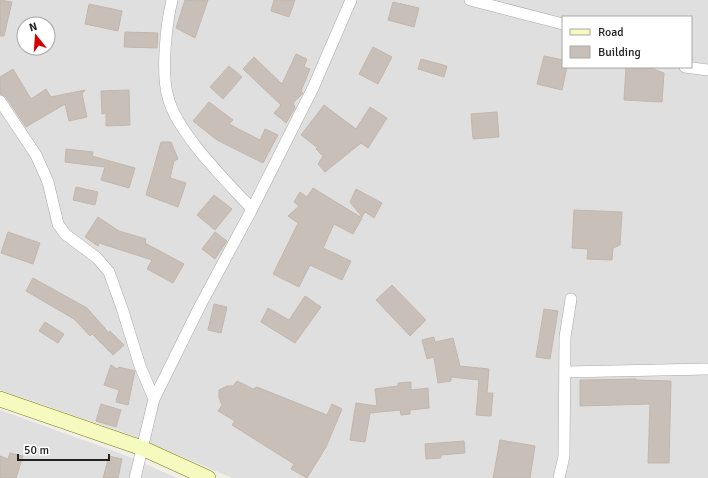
<svg xmlns="http://www.w3.org/2000/svg" width="708" height="478" font-family="Signika,sans-serif">
	<style>
		.residential { fill: #e0dfdf; fill-rule: evenodd }
		.building { fill: #c7bfb8; stroke: #c4b6ab }
		.lines { fill: none; stroke-linecap: round; stroke-linejoin: round }
		.minor-casing { stroke: #a9a9a9; stroke-width: 12 }
		.secondary-casing { stroke: #707d05; stroke-width: 16 }
		.minor { stroke: #fff; stroke-width: 11 }
		.secondary { stroke: #f7fabf; stroke-width: 15 }
	</style>
	<rect width="100%" height="100%" fill="#f2efe9"/>
	<path class="residential" d="M 0,0 L 708,0 L 708,478 L 232,478 L 134,436 L 0,390 ZM 563,17 L 691,17 L 691,67 L 563,67 ZM 24,24 L 48,24 L 48,48 L 24,48 Z
		M 0,410 L 122,454 L 177,478 L 0,478 Z"/>
	<path class="building" d="M 0,0 L 12,2 L 4,36 L 0,36 Z
		M 185,0 L 208,0 L 195,38 L 176,28 Z
		M 274,0 L 295,0 L 289,17 L 271,11 Z
		M 393,2 L 419,8 L 414,27 L 388,20 Z
		M 89,4 L 122,11 L 118,31 L 85,24 Z
		M 125,32 L 158,33 L 157,48 L 124,47 Z
		M 373,47 L 392,57 L 378,84 L 359,74 Z
		M 296,54 L 307,59 L 304,67 L 310,69 L 301,91 L 303,93 L 293,103 L 295,108 L 286,123 L 274,113 L 281,105 L 243,69 L 254,57 L 282,84 Z
		M 544,56 L 563,60 L 563,67 L 567,67 L 562,90 L 537,84 Z
		M 421,59 L 447,66 L 444,77 L 418,69 Z
		M 229,66 L 242,77 L 223,99 L 210,87 Z
		M 626,67 L 648,67 L 664,73 L 662,102 L 624,100 Z
		M 13,69 L 31,99 L 46,89 L 51,97 L 85,90 L 82,94 L 87,117 L 69,121 L 65,104 L 26,127 L 6,97 L 0,94 L 0,77 Z
		M 129,90 L 130,125 L 106,126 L 106,113 L 102,114 L 101,91 Z
		M 209,102 L 233,120 L 229,124 L 260,140 L 265,129 L 278,135 L 263,163 L 217,140 L 193,121 Z
		M 324,105 L 356,129 L 370,107 L 387,118 L 368,148 L 361,143 L 325,172 L 318,164 L 323,156 L 316,149 L 318,148 L 301,135 Z
		M 497,112 L 499,137 L 473,139 L 471,114 Z
		M 161,142 L 171,142 L 178,159 L 174,161 L 170,178 L 186,183 L 178,207 L 146,195 Z
		M 66,149 L 93,152 L 92,156 L 135,168 L 129,188 L 101,180 L 105,167 L 65,162 Z
		M 76,187 L 98,192 L 95,205 L 73,200 Z
		M 313,188 L 362,218 L 353,234 L 334,224 L 323,248 L 351,261 L 342,280 L 310,265 L 299,287 L 273,274 L 298,223 L 288,216 L 299,206 L 294,202 L 300,192 L 307,197 Z
		M 356,189 L 382,203 L 374,218 L 365,212 L 362,217 L 350,202 Z
		M 214,195 L 232,209 L 215,230 L 197,215 Z
		M 574,210 L 622,212 L 620,245 L 613,248 L 612,260 L 587,259 L 588,249 L 572,248 Z
		M 98,217 L 119,231 L 146,239 L 145,243 L 184,264 L 173,283 L 147,269 L 152,260 L 99,243 L 98,246 L 85,237 Z
		M 8,232 L 40,243 L 33,264 L 1,253 Z
		M 215,232 L 227,241 L 215,259 L 202,249 Z
		M 33,278 L 87,308 L 109,333 L 110,331 L 124,345 L 113,355 L 92,334 L 90,336 L 74,319 L 26,291 Z
		M 392,285 L 426,320 L 410,336 L 376,300 Z
		M 305,296 L 321,307 L 295,343 L 261,322 L 268,308 L 289,320 Z
		M 214,304 L 227,307 L 221,333 L 208,330 Z
		M 544,309 L 558,311 L 550,359 L 536,357 Z
		M 45,322 L 64,334 L 58,343 L 39,331 Z
		M 434,337 L 435,342 L 453,338 L 460,366 L 489,369 L 487,393 L 493,393 L 491,416 L 476,415 L 479,380 L 451,377 L 451,381 L 438,383 L 434,357 L 427,359 L 422,340 Z
		M 111,365 L 117,369 L 119,367 L 135,371 L 128,405 L 116,402 L 119,390 L 104,385 Z
		M 636,379 L 636,380 L 671,381 L 669,463 L 648,463 L 650,404 L 580,406 L 580,380 Z
		M 237,381 L 253,389 L 257,387 L 327,415 L 332,404 L 342,409 L 326,447 L 307,478 L 291,469 L 294,464 L 232,425 L 235,421 L 218,411 L 222,405 L 219,398 L 219,390 L 227,386 L 233,386 Z
		M 411,382 L 411,390 L 428,388 L 429,408 L 410,410 L 410,414 L 401,415 L 400,410 L 370,413 L 365,442 L 350,440 L 356,403 L 377,406 L 375,389 L 398,386 L 398,383 Z
		M 101,404 L 121,410 L 116,427 L 96,421 Z
		M 500,440 L 535,446 L 530,478 L 493,478 Z
		M 464,441 L 465,453 L 441,455 L 441,458 L 426,459 L 425,444 Z
		M 10,453 L 23,456 L 16,478 L 0,478 L 0,456 L 8,459 Z
		M 109,456 L 122,459 L 118,478 L 103,478 Z"/>
	<g class="lines">
		<g class="minor-casing">
			<path id="minor" d="M 172,0 C 166,25 161,73 168,97 C 176,132 228,183 252,209
				M 470,0 L 563,24
				M 685,67 L 708,70
				M 0,101 L 36,155 L 48,182 L 58,224 L 65,234 L 97,258 L 109,272 L 122,308 L 140,366 L 154,399
				M 565,372 L 708,369
				M 135,478 L 154,399 L 200,306 L 252,209 L 313,88 L 351,0
				M 559,478 L 564,456 L 565,337 L 571,299"/>
		</g>
		<g class="secondary-casing">
			<path id="secondary" d="M 0,399 L 142,448 L 208,478"/>
		</g>
		<use href="#minor" class="minor"/>
		<use href="#secondary" class="secondary"/>
	</g>
	<rect x="562" y="16" width="130" height="52" fill="#ffffff" stroke="#a7a7a7"/>
	<rect x="570" y="29" width="20" height="6" fill="#f7fabf" stroke="#a7a7a7"/>
	<text x="598" y="36" font-size="12" fill="#222222">Road</text>
	<rect x="570" y="46" width="20" height="12" fill="#c7bfb8" stroke="#a7a7a7"/>
	<text x="598" y="56" font-size="12" fill="#222222">Building</text>
	<g transform="translate(36 36) rotate(343)"><circle r="19" fill="#ffffff" stroke="#a7a7a7"/>
	<path d="M0-3L7 15L0 10L-7 15Z" fill="#d40000"/>
	<text y="-6" font-size="11" font-weight="bold" text-anchor="middle" fill="#222222">N</text>
	</g>
	<path d="M18 454v6h91v-6" fill="none" stroke="#222222" stroke-width="2"/>
	<text x="24" y="454" font-size="12" fill="#222222" stroke="#ffffff" stroke-width="3" paint-order="stroke">50 m</text>
</svg>
